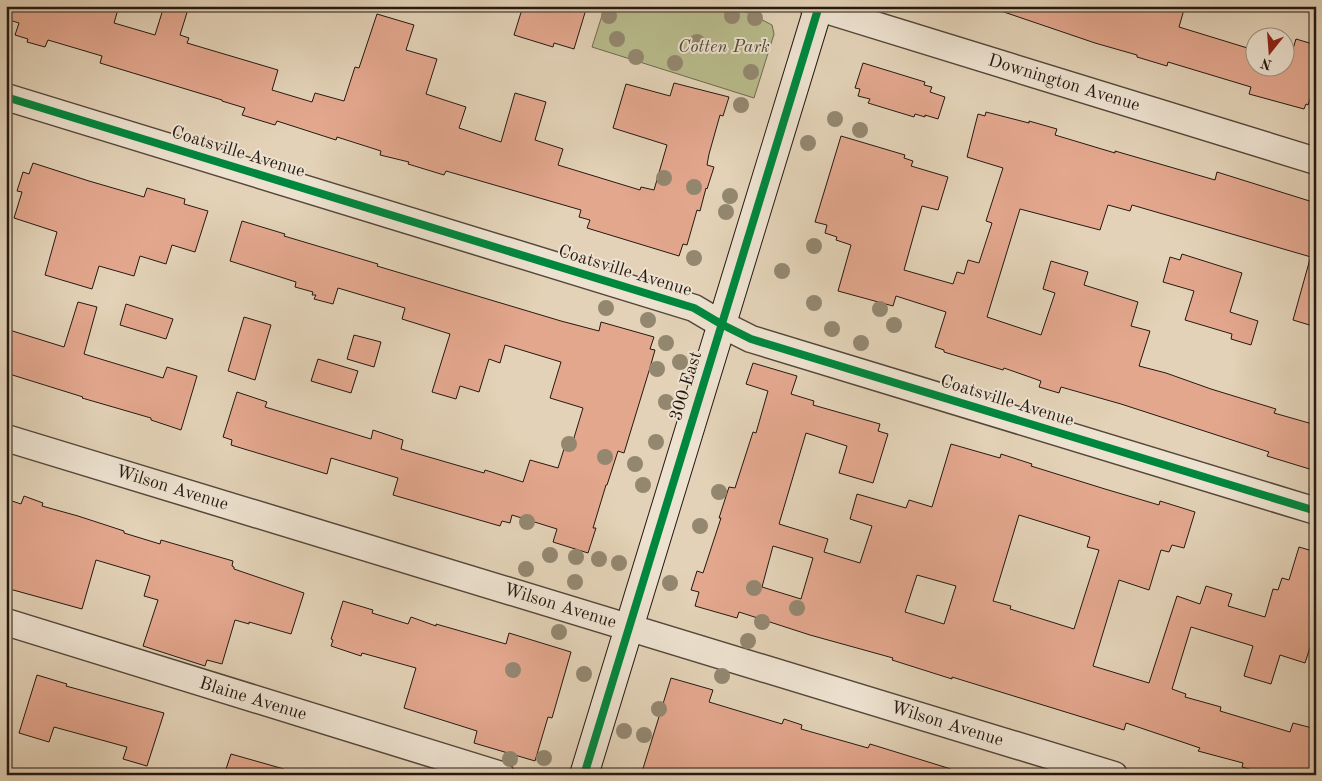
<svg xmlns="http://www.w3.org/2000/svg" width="1322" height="781" font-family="'Old Standard TT',serif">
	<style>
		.green { fill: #b8bb8c; stroke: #6e6a4e }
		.building { fill: #e3a78e; stroke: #251911; fill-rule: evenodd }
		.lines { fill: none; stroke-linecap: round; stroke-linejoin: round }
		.street-casing { stroke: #54473a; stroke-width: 29 }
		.secondary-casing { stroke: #251911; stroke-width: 30 }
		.street { stroke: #ede2d0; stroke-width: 26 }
		.secondary { stroke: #ede2d0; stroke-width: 28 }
		.cycleway-casing { stroke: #ede2d0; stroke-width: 11 }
		.cycleway { stroke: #00873e; stroke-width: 8 }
		.tree { fill: #938770 }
		.labels { text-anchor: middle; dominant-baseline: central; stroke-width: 4; stroke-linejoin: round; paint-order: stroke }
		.park-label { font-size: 18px; font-style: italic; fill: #514a36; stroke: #ede2d0 }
		.street-label { font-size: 18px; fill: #251911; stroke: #ede2d0 }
	</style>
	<rect width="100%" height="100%" fill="#e3d2b7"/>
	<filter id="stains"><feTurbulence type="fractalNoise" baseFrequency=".004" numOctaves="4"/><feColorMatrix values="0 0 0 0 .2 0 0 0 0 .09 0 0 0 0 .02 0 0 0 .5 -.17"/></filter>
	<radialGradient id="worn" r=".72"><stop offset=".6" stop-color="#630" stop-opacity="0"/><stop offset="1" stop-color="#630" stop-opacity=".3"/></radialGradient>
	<path class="green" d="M 605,6 L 713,6 L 732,8 L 749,13 L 772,25 L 774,34 L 754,98 L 592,47 Z"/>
	<path class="building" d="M 6,6 L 119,6 L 114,23 L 155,35 L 164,6 L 189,6 L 180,35 L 189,38 L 187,43 L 278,70 L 272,90 L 312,102 L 315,93 L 344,101 L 355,67 L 359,68 L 377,14 L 414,25 L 406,50 L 437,59 L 426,94 L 466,107 L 459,128 L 501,142 L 515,93 L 546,102 L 535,140 L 563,149 L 558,165 L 640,190 L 641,187 L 654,190 L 667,145 L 613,128 L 626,84 L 670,96 L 674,83 L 729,97 L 723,116 L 720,115 L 709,154 L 707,165 L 714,167 L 707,189 L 706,188 L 700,211 L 697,210 L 687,245 L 683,244 L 679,256 L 587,228 L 590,220 L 579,217 L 581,210 L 446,171 L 444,175 L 408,164 L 409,162 L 380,155 L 381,151 L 337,137 L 336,140 L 277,121 L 275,125 L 242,115 L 245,108 L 222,101 L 222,100 L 100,63 L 102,56 L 48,40 L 45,47 L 27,42 L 28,39 L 15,35 L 19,23 L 6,19 Z
		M 523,6 L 587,6 L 574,49 L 554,43 L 553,47 L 514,35 Z
		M 998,6 L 1185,6 L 1179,27 L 1254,50 L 1254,68 L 1287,68 L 1296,39 L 1316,45 L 1316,81 L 1308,105 L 1306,104 L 1304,109 L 1249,94 L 1251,87 L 1168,62 L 1167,66 L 1137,57 L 1137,55 L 1095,43 L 998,10 Z
		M 863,63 L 925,82 L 924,85 L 932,87 L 930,92 L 945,97 L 938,119 L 925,115 L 925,117 L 915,114 L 914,117 L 868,103 L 870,99 L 858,96 L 860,89 L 855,88 Z
		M 986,112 L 1029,123 L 1029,121 L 1057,129 L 1055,135 L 1115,153 L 1115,151 L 1215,180 L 1217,172 L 1316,203 L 1316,240 L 1311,257 L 1132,205 L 1130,211 L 1108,205 L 1100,230 L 1020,209 L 987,317 L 1041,335 L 1055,293 L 1043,289 L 1051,261 L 1088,272 L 1084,285 L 1138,302 L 1131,326 L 1150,331 L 1139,366 L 1166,373 L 1211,389 L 1276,409 L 1274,413 L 1316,425 L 1316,471 L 1267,456 L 1269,452 L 1121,404 L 1061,387 L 1059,393 L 1039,387 L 1041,381 L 1004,368 L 1003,370 L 944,352 L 944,350 L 935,347 L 946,312 L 896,296 L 893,306 L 838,291 L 851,245 L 836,240 L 837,237 L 825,233 L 827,225 L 815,222 L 841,136 L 905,155 L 904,158 L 913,161 L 911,166 L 948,177 L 938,210 L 922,206 L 904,270 L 953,284 L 957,272 L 964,274 L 968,260 L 979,263 L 992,223 L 986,221 L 1003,168 L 967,157 L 978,114 L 985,116 Z
		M 33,163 L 89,181 L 144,197 L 147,188 L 185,199 L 184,204 L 208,211 L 195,252 L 172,245 L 166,264 L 140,256 L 134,276 L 99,266 L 92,289 L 45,275 L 57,232 L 14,218 L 22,192 L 17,191 L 23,172 L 29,174 Z
		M 242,221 L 285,234 L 284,236 L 378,264 L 377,266 L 561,321 L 599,331 L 601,322 L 654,337 L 650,349 L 655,350 L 649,371 L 624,453 L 618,451 L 607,485 L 606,485 L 593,528 L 596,528 L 588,553 L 553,542 L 557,529 L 512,515 L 510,523 L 502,521 L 500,526 L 393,495 L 398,478 L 331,458 L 327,474 L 231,445 L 232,440 L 223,437 L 237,392 L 267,402 L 265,407 L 371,439 L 373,430 L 403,440 L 401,449 L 484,473 L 485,470 L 523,482 L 530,460 L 558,468 L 564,449 L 570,451 L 583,408 L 550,398 L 561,362 L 505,345 L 500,363 L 489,359 L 479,392 L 460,386 L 456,399 L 432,392 L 450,334 L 402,319 L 405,308 L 338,288 L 333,304 L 314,299 L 316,295 L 312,295 L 313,292 L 295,287 L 296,282 L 230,261 Z
		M 1182,254 L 1242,273 L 1230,312 L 1258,321 L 1251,345 L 1231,339 L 1232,334 L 1185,320 L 1194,291 L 1163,282 L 1170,257 L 1180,260 Z
		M 1310,259 L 1316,260 L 1316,327 L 1293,320 Z
		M 78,302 L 97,307 L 84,354 L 163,378 L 167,367 L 197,376 L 181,430 L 151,420 L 151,418 L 82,398 L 83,397 L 6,373 L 6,329 L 64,347 Z
		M 126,304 L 173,319 L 166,339 L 120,325 Z
		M 244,317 L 271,325 L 255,380 L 228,371 Z
		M 354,335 L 381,342 L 374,367 L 347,359 Z
		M 318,359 L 358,371 L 351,393 L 311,381 Z
		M 753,363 L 797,376 L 791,394 L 814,401 L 813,405 L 880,424 L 878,431 L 888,434 L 873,483 L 839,473 L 847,446 L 806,433 L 779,524 L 828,539 L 824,552 L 860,563 L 872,526 L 850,519 L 857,494 L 906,508 L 909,500 L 932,507 L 951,444 L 1000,458 L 1001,454 L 1032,464 L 1031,466 L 1105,489 L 1159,505 L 1160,501 L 1195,512 L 1184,548 L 1172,545 L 1169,552 L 1161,550 L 1149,590 L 1119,580 L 1093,666 L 1149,683 L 1177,596 L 1200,604 L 1206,586 L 1232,594 L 1228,606 L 1265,617 L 1273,589 L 1278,590 L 1282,578 L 1289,580 L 1299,547 L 1316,552 L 1316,629 L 1305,663 L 1280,655 L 1271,684 L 1244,676 L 1253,646 L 1191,627 L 1172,689 L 1186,694 L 1185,697 L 1221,707 L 1220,711 L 1290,732 L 1293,723 L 1316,729 L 1316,756 L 1310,775 L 1268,775 L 1242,767 L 1243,763 L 1198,751 L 1200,748 L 1126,723 L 1124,730 L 952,677 L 952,679 L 892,660 L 893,658 L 810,635 L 739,612 L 737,618 L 695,606 L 699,592 L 691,590 L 697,571 L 703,573 L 721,518 L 719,518 L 729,487 L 735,488 L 753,432 L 756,433 L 768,391 L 746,384 ZM 1019,515 L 1090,537 L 1087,547 L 1099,550 L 1074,629 L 1010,609 L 1011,606 L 993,601 ZM 773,546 L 813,558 L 801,599 L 762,587 ZM 917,575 L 956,586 L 944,624 L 905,612 Z
		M 24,496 L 43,503 L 42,506 L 78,516 L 124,531 L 124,533 L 160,544 L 161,540 L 233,561 L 232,566 L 234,567 L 234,569 L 304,593 L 291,634 L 249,622 L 249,624 L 235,620 L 222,664 L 207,660 L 205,666 L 143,646 L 158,600 L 144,596 L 150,576 L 96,560 L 82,609 L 6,588 L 6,499 L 21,504 Z
		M 343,601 L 373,610 L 372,613 L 408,624 L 411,617 L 436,626 L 436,624 L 506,644 L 509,633 L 571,652 L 552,718 L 548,717 L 535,761 L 474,743 L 477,731 L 404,708 L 416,668 L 362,653 L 361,656 L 331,646 L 333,640 L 331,639 Z
		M 37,675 L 67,684 L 66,686 L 164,713 L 147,766 L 123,759 L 127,747 L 54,727 L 49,742 L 19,733 Z
		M 671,678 L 713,690 L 709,702 L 782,724 L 784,719 L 802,725 L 801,729 L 868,748 L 870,744 L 951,769 L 950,775 L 641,775 Z
		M 231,754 L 284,769 L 284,775 L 224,775 Z"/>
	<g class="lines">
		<g class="street-casing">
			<path id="street" d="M 813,6 L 1316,161
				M 6,97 L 694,308 L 721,324 L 751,339 L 1316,511
				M 6,438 L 1114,775
				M 6,622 L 501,775"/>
		</g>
		<g class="secondary-casing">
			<path id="secondary" d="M 584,775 L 819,6"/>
		</g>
		<use href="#street" class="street"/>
		<use href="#secondary" class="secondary"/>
		<g class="cycleway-casing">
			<path id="cycleway" d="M 6,97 L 694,308 L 721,324 L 751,339 L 1316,511
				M 584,775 L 819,6"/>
		</g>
		<use href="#cycleway" class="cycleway"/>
	</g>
	<g class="tree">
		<circle cx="609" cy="16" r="8"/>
		<circle cx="732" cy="16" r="8"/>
		<circle cx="755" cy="18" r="8"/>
		<circle cx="617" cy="39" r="8"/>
		<circle cx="697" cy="42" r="8"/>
		<circle cx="636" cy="57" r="8"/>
		<circle cx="675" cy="63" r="8"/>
		<circle cx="751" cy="72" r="8"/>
		<circle cx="741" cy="105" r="8"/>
		<circle cx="835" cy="119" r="8"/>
		<circle cx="860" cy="130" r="8"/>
		<circle cx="808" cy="143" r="8"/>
		<circle cx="664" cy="178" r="8"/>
		<circle cx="694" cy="187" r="8"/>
		<circle cx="730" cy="196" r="8"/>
		<circle cx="726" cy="212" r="8"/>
		<circle cx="814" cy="246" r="8"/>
		<circle cx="694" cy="258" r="8"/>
		<circle cx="782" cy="271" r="8"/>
		<circle cx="814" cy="303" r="8"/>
		<circle cx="606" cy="308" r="8"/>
		<circle cx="880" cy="309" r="8"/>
		<circle cx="648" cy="320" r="8"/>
		<circle cx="894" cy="325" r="8"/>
		<circle cx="832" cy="329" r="8"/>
		<circle cx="666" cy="343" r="8"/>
		<circle cx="861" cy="343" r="8"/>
		<circle cx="680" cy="362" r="8"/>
		<circle cx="657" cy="369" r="8"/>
		<circle cx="666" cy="402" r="8"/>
		<circle cx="656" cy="442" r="8"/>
		<circle cx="569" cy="444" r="8"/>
		<circle cx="605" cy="457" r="8"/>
		<circle cx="635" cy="464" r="8"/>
		<circle cx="643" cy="485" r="8"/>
		<circle cx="719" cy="492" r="8"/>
		<circle cx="527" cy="522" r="8"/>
		<circle cx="700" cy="526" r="8"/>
		<circle cx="550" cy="555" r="8"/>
		<circle cx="576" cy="557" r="8"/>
		<circle cx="599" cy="559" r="8"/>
		<circle cx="619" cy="563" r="8"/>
		<circle cx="526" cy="569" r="8"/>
		<circle cx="575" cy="582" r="8"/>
		<circle cx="670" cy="583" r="8"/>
		<circle cx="754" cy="588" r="8"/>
		<circle cx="797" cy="608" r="8"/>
		<circle cx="762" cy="622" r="8"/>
		<circle cx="559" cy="632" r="8"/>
		<circle cx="748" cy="641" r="8"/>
		<circle cx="513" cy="670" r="8"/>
		<circle cx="584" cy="674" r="8"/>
		<circle cx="722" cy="676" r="8"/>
		<circle cx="659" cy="709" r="8"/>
		<circle cx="624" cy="731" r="8"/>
		<circle cx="644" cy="735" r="8"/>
		<circle cx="544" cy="758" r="8"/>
		<circle cx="510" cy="759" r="8"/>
	</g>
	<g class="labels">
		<g class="park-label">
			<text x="724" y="47">Cotten Park</text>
		</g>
		<g class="street-label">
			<text transform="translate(1064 83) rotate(17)">Downington Avenue</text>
			<text transform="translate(238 152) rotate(17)">Coatsville Avenue</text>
			<text transform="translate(625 271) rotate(17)">Coatsville Avenue</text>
			<text transform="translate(686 386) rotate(-73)">300 East</text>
			<text transform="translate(1007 401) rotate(17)">Coatsville Avenue</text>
			<text transform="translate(172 488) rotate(17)">Wilson Avenue</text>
			<text transform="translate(560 606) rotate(17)">Wilson Avenue</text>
			<text transform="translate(253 699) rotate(17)">Blaine Avenue</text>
			<text transform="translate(947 724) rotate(17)">Wilson Avenue</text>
		</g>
	</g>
	<rect width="1322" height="781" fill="none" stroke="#e3d2b7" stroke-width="25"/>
	<rect x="8" y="8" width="1307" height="766" fill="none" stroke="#251911" stroke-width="2.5"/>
	<rect x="12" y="12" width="1297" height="756" fill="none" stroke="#251911"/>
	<g transform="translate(1270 52) rotate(197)"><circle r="24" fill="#ede2d0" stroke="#9d9284"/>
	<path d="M0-4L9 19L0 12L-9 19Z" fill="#8f2418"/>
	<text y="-8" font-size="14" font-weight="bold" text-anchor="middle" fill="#251911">N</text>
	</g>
	<rect width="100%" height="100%" filter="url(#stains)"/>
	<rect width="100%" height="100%" fill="url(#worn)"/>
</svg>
